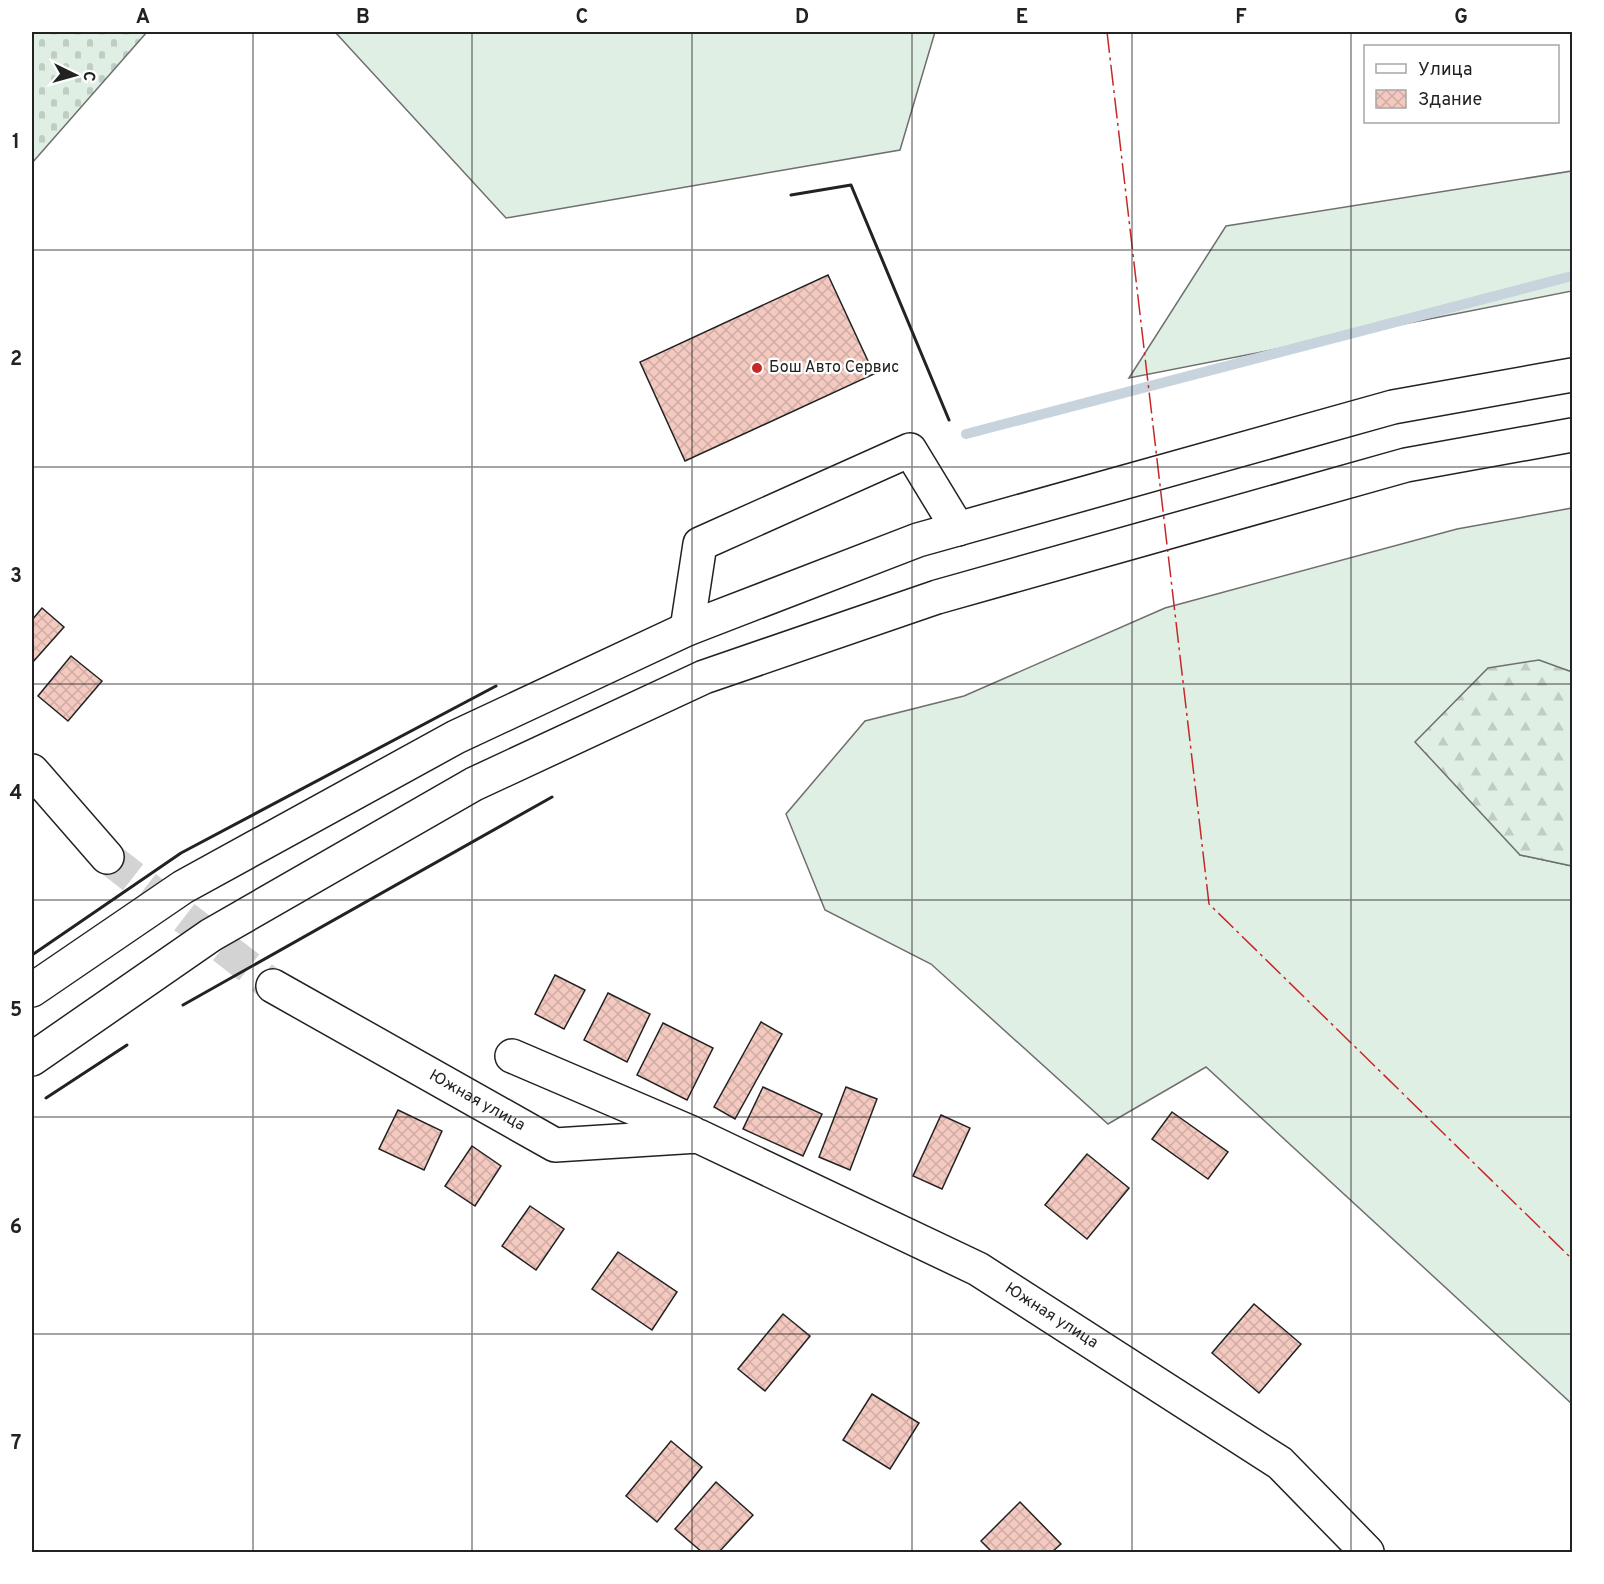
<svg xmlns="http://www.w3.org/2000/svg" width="1604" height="1584" font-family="Overpass,sans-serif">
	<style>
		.grass { fill: #e0efe3; stroke: #6f6f6f; stroke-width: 1.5 }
		.forest { fill: url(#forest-firs); stroke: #6f6f6f; stroke-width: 1.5 }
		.cemetery { fill: url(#cemetery-stones); stroke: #6f6f6f; stroke-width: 1.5 }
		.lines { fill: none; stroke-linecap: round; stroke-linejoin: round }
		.stream { stroke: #c7d3dd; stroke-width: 10 }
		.building { fill: url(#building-cross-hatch); stroke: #222; stroke-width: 1.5 }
		.minor-tunnel { stroke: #d3d3d3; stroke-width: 33; stroke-dasharray: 33 16; stroke-linecap: butt }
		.minor-casing { stroke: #222; stroke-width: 36 }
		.major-casing { stroke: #222; stroke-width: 36 }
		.minor { stroke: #fff; stroke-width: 33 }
		.major { stroke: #fff; stroke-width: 33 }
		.wall { stroke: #222; stroke-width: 3 }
		.power { stroke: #c62828; stroke-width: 1.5; stroke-dasharray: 21 4.5 3 4.5; stroke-linecap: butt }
		.grid { fill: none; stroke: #222; stroke-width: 1.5; stroke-opacity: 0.55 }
		.poi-dot { fill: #c62828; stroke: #fff; stroke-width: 2 }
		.labels { text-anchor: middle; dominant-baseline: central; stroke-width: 4.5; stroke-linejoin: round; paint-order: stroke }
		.poi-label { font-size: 16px; fill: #222; stroke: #fff; text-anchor: start }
		.street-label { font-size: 16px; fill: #222; stroke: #fff }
		.neatline { fill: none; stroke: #222; stroke-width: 2 }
		.grid-label { font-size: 20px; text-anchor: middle; font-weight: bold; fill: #222 }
	</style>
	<defs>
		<pattern id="forest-firs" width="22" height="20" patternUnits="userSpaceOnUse" patternTransform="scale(1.5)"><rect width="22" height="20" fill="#e0efe3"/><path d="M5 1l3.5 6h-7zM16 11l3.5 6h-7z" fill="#c0cdc2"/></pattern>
		<pattern id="cemetery-stones" width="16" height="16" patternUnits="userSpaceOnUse" patternTransform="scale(1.5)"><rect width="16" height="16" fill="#e0efe3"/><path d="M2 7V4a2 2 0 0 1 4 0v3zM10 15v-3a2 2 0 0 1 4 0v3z" fill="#c0cdc2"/></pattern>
		<pattern id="building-cross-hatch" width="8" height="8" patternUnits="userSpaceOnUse" patternTransform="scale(1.5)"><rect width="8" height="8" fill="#f3c9c0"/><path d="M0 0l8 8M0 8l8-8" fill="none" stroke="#d0aca5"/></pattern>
	</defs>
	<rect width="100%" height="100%" fill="#fff"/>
	<path class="grass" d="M 335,32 L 935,32 L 900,150 L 506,218 Z
		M 1572,171 L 1572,291 L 1129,378 L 1226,226 Z
		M 1572,508 L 1572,672 L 1539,661 L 1520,855 L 1572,866 L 1572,1404 L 1206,1067 L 1108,1124 L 931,964 L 825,910 L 786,814 L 865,721 L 964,696 L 1165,608 L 1457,529 Z"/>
	<path class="forest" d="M 1539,660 L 1572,672 L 1572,866 L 1520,855 L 1415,742 L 1488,668 Z"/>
	<path class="cemetery" d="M 32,32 L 147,32 L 32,163 Z"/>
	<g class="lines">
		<path class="stream" d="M 966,434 L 1572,276"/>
	</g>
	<path class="building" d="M 828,275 L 874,374 L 685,461 L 640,362 Z
		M 42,608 L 64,627 L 32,663 L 32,620 Z
		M 71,656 L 102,681 L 68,721 L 38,696 Z
		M 555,975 L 585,990 L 564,1029 L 535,1014 Z
		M 608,993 L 650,1014 L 627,1062 L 584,1040 Z
		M 761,1022 L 782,1034 L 735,1119 L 714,1107 Z
		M 663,1023 L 713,1048 L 687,1100 L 637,1075 Z
		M 763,1087 L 822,1114 L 803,1156 L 743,1129 Z
		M 846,1087 L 877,1099 L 850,1170 L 819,1157 Z
		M 398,1110 L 442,1131 L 424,1170 L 379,1149 Z
		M 1172,1112 L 1228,1152 L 1208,1179 L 1152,1139 Z
		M 941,1115 L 970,1128 L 942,1189 L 913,1176 Z
		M 472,1146 L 501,1166 L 475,1206 L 445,1186 Z
		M 1087,1154 L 1129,1188 L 1087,1239 L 1045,1205 Z
		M 530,1206 L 564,1229 L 536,1270 L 502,1246 Z
		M 618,1252 L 677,1292 L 652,1330 L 592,1289 Z
		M 1254,1304 L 1301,1344 L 1259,1393 L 1212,1353 Z
		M 783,1314 L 810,1336 L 765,1391 L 738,1369 Z
		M 872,1394 L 919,1423 L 890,1469 L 843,1440 Z
		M 671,1441 L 702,1467 L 657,1522 L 626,1496 Z
		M 716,1482 L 753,1515 L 719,1552 L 702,1552 L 675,1529 Z
		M 1020,1502 L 1061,1544 L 1052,1552 L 992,1552 L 981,1541 Z"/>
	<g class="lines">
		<path class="minor-tunnel" d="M 107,857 L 273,986"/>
		<g class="minor-casing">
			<g id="minor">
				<path d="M 687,629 L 700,544 L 910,450 L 958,529"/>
				<path d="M 32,771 L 107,857"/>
				<path id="s1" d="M 273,986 L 555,1145 L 698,1136 L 978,1269 L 1280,1463 L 1367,1552"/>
				<path d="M 512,1056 L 692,1133"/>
			</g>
		</g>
		<g class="major-casing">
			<path id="major" d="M 32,990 L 183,887 L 456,737 L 687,629 L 918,540 L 1393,407 L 1572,375
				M 32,1059 L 211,935 L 474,784 L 704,677 L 937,597 L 1406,465 L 1572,435"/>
		</g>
		<use href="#minor" class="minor"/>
		<use href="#major" class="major"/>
		<path class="wall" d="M 791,195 L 851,185 L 949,420
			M 32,955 L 181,853 L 496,686
			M 183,1005 L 552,797
			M 46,1098 L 127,1045"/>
		<path class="power" d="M 1107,32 L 1209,904 L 1572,1259"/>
	</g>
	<path class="grid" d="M 253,32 L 253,1552M 472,32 L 472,1552M 692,32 L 692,1552M 912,32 L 912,1552M 1132,32 L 1132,1552M 1351,32 L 1351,1552M 32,250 L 1572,250M 32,467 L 1572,467M 32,684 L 1572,684M 32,900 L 1572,900M 32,1117 L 1572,1117M 32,1334 L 1572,1334"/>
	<circle class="poi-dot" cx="757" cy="368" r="6"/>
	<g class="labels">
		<g class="poi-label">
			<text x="769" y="368">Бош Авто Сервис</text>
		</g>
		<g class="street-label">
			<text stroke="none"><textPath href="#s1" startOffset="234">Южная улица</textPath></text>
			<text stroke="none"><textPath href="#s1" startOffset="864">Южная улица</textPath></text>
		</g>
	</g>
	<rect width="1604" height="1584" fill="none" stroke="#ffffff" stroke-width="66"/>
	<rect x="1364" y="45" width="195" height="78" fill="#ffffff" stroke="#a7a7a7" stroke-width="1.5"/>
	<rect x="1376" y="64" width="30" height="9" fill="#ffffff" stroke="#a7a7a7" stroke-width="1.5"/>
	<text x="1418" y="75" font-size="18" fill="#222222">Улица</text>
	<rect x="1376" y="90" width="30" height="18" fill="url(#building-cross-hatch)" stroke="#a7a7a7" stroke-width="1.5"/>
	<text x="1418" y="105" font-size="18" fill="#222222">Здание</text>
	<g transform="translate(75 75) rotate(95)" stroke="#ffffff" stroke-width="4.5" paint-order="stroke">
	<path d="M0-4.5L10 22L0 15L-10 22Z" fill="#222222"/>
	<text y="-9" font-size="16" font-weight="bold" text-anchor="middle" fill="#222222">С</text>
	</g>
	<rect x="33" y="33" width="1538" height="1518" class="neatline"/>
	<g class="grid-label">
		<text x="143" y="23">A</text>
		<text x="363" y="23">B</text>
		<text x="582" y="23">C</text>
		<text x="802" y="23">D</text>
		<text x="1022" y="23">E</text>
		<text x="1241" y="23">F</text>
		<text x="1461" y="23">G</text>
		<text x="16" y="148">1</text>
		<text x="16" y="365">2</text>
		<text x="16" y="582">3</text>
		<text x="16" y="799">4</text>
		<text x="16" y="1016">5</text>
		<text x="16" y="1233">6</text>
		<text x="16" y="1449">7</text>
	</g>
</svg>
